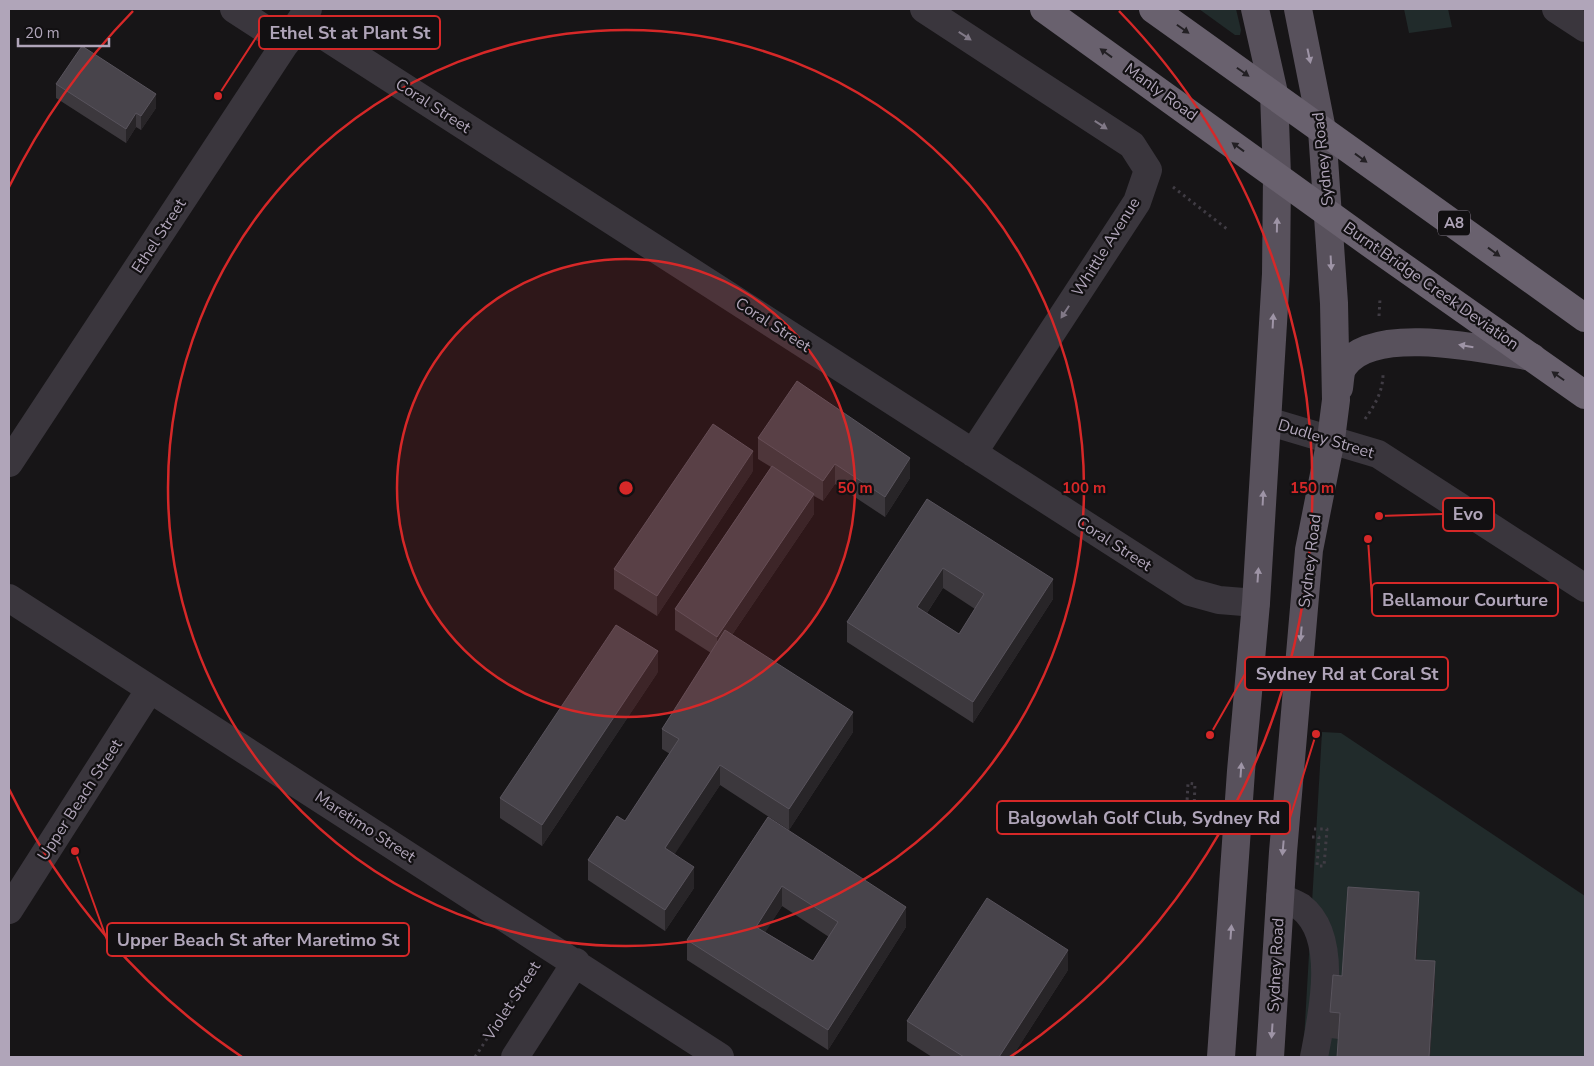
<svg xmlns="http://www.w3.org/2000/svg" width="1594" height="1066" font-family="'Nunito Sans',sans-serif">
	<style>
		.green { fill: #212b2b }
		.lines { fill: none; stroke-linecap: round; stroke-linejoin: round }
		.path { stroke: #403c44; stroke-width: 3; stroke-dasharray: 2.5 4; stroke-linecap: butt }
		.minor { stroke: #3a363d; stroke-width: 28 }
		.major { stroke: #58515c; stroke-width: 28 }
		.highway { stroke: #69616e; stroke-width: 28 }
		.wall { fill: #3c383d; fill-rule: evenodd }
		.shaded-wall { fill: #282528 }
		.building { fill: #48444b; stroke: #58535c; fill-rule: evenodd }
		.oneway { fill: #232024 }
		.oneway2 { fill: #817987 }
		.oneway3 { fill: #9e94a6 }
		.ring { fill: none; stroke: #d62828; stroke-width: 2.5 }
		.labels { text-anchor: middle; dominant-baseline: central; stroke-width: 4.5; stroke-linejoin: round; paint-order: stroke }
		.shield { fill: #121012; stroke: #817887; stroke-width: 1 }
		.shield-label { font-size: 15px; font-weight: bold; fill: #b0a5b9 }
		.street-label { font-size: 16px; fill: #b0a5b9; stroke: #121012 }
		.centre { fill: #d62828; stroke: #121012; stroke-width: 2.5 }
		.ring-label { font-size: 15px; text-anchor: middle; font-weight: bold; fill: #d62828; stroke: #121012; stroke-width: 4.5; stroke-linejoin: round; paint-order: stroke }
		.leader { fill: none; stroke: #d62828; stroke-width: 2 }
		.callout-dot { fill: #d62828; stroke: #121012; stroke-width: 2 }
		.callout { fill: #121012; stroke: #d62828; stroke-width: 2 }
		.callout-label { font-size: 18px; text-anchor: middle; font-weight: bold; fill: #b0a5b9 }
	</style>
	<rect width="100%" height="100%" fill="#171517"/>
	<path class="green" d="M 1199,9 L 1236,9 L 1241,30 L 1240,35 L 1235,35 Z
		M 1404,9 L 1448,9 L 1452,27 L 1409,33 Z
		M 1322,732 L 1341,733 L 1585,896 L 1585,1057 L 1303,1057 Z"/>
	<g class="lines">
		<path class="path" d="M 1173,187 L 1227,229
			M 1379,316 L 1380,299
			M 1365,419 C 1375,405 1383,391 1383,374
			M 1206,810 L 1194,809 L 1195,784 L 1188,783 L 1186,821 L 1208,823
			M 1312,837 L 1319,837 L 1317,866 L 1324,866 L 1327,829 L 1314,829
			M 475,1057 L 532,970"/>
		<path class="minor" d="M 234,9 L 286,43
			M 924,9 L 1132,145 L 1148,170 L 1137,202 L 973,453
			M 1556,9 L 1585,28
			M 301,21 L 1190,592 L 1219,600 L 1256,603
			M 1267,421 L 1378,454 L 1585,588
			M 9,463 L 308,9
			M 9,598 L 720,1057
			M 1280,897 C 1286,900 1295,903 1301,907 C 1340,937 1322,1016 1314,1057
			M 9,910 L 150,689
			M 515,1057 L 576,962"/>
		<path class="major" d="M 1339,388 C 1340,382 1340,371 1344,366 C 1373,323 1489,350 1532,357
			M 1221,1057 L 1241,771 L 1256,603 L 1276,274 L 1277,176 L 1274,93 L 1255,9
			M 1270,1057 L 1283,852 L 1309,550 L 1331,439 L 1336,400 L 1334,303 L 1322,130 L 1298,9"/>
		<path class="highway" d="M 1044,9 L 1379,250 L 1585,395
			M 1153,9 L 1585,318"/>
	</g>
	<path class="wall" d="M 56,84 L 156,108 L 141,130 L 136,127 L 126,143 L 56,98 Z
		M 758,438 L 910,478 L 885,517 L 835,484 L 823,501 L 814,496 L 814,514 L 732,635 L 853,732 L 789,830 L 720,785 L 674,854 L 694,888 L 665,931 L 588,880 L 588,860 L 625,821 L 670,754 L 662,749 L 662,729 L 711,653 L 675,630 L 675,609 L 771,467 L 758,459 Z
		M 753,471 L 657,616 L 614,589 L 614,569 Z
		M 927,499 L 1053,599 L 973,723 L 847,642 L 847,622 ZM 943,588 L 975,609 L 959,634 L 927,613 Z
		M 658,672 L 542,846 L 500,818 L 500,798 Z
		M 768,817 L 906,927 L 828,1050 L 687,960 L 687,940 ZM 782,906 L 829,937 L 813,961 L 765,932 Z
		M 1419,918 L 1416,960 L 1435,987 L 1430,1057 L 1337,1057 L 1339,1039 L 1330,1038 L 1330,1012 L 1342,976 Z
		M 1068,970 L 1012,1057 L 932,1057 L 907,1041 L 907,1021 Z"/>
	<path class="shaded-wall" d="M 156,94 L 156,108 L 141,130 L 141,116 Z
		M 136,113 L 136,127 L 126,143 L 126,129 Z
		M 753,451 L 753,471 L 657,616 L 657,596 Z
		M 910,458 L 910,478 L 885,517 L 885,497 Z
		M 835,464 L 835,484 L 823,501 L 823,481 Z
		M 814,494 L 814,514 L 717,657 L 717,637 Z
		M 943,568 L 943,588 L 917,628 L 917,607 Z
		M 1053,579 L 1053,599 L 973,723 L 973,702 Z
		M 658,651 L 658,672 L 542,846 L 542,825 Z
		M 853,712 L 853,732 L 789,830 L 789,809 Z
		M 720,765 L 720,785 L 665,869 L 665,848 Z
		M 694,867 L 694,888 L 665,931 L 665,910 Z
		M 782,886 L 782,906 L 756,947 L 756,927 Z
		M 1419,892 L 1419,918 L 1415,986 L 1415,960 Z
		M 906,907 L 906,927 L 828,1050 L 828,1030 Z
		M 1068,950 L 1068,970 L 1012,1057 L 999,1057 Z
		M 1435,961 L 1435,987 L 1430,1057 L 1429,1057 Z"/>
	<path class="building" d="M 82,46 L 156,94 L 141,116 L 136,113 L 126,129 L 56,84 Z
		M 797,381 L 910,458 L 885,497 L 835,464 L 823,481 L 758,438 Z
		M 713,424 L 753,451 L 657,596 L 614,569 Z
		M 772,466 L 814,494 L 717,637 L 675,609 Z
		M 927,499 L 1053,579 L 973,702 L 847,622 ZM 943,568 L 984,594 L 959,634 L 917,607 Z
		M 616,625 L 658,651 L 542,825 L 500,798 Z
		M 725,630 L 853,712 L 789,809 L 720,765 L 665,848 L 694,867 L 665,910 L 588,860 L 617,816 L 625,821 L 679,739 L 662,729 Z
		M 768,817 L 906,907 L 828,1030 L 687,940 ZM 782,886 L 838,922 L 813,961 L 756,927 Z
		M 1348,887 L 1419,892 L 1415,960 L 1435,961 L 1429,1057 L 1337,1057 L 1340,1013 L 1330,1012 L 1333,975 L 1342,976 Z
		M 987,898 L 1068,950 L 999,1057 L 964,1057 L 907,1021 Z"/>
	<defs><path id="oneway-solid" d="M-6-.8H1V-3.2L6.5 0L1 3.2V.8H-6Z" transform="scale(1.25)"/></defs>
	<g class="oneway">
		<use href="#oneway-solid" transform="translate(1183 29) rotate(35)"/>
		<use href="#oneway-solid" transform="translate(1106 53) rotate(-144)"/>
		<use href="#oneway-solid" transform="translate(1243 72) rotate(35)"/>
		<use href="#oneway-solid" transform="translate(1238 147) rotate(-144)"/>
		<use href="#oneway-solid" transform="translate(1361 158) rotate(36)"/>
		<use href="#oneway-solid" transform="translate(1494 252) rotate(36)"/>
		<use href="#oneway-solid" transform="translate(1558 376) rotate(-145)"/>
	</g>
	<g class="oneway2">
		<use href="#oneway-solid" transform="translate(965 36) rotate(33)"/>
		<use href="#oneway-solid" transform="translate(1101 125) rotate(33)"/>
		<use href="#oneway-solid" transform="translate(1065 312) rotate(123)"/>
	</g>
	<g class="oneway3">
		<use href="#oneway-solid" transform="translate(1309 56) rotate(78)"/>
		<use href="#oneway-solid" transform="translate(1277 225) rotate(-89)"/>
		<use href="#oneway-solid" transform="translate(1331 263) rotate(87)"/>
		<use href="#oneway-solid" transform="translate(1273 321) rotate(-87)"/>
		<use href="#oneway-solid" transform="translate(1466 346) rotate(-170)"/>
		<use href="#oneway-solid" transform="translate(1263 498) rotate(-87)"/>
		<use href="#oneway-solid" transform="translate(1258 575) rotate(-86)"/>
		<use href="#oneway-solid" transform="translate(1301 634) rotate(95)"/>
		<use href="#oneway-solid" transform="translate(1241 770) rotate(-86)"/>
		<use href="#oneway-solid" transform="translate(1283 848) rotate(95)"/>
		<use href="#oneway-solid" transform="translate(1231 932) rotate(-86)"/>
		<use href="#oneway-solid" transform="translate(1272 1031) rotate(94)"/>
	</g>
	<circle cx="626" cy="488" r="229" fill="#d62828" fill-opacity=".12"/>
	<g class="ring">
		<circle cx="626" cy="488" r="229"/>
		<circle cx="626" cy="488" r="458"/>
		<path d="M242 1057A686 686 0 0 1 9 789M9 187A686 686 0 0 1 133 11M1119 11A686 686 0 0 1 1010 1057"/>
	</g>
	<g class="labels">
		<rect class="shield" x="1438" y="210.5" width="32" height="25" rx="4"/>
		<g class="shield-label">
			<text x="1454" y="223">A8</text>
		</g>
		<g class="street-label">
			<text transform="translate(1161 92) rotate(36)">Manly Road</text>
			<text transform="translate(433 106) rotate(33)">Coral Street</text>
			<text transform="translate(1323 159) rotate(-96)">Sydney Road</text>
			<text transform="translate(159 236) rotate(-57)">Ethel Street</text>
			<text transform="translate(1106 247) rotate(-58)">Whittle Avenue</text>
			<text transform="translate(1431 286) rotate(35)">Burnt Bridge Creek Deviation</text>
			<text transform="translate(773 325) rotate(33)">Coral Street</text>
			<text transform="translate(1326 439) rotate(17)">Dudley Street</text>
			<text transform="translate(1114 544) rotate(33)">Coral Street</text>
			<text transform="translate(1310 561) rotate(-83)">Sydney Road</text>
			<text transform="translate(80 800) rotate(-57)">Upper Beach Street</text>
			<text transform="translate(365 827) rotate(33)">Maretimo Street</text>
			<text transform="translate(1276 965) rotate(-87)">Sydney Road</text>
			<text transform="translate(512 1001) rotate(-57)">Violet Street</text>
		</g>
	</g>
	<circle cx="626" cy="488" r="8" class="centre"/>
	<g class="ring-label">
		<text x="855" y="493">50 m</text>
		<text x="1084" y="493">100 m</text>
		<text x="1312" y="493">150 m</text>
	</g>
	<path class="leader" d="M218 96L259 33M1379 516L1443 514M1368 539L1372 600M1210 735L1245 674M1316 734L1290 818M75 851L107 940"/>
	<g class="callout-dot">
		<circle cx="218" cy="96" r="5"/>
		<circle cx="1379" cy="516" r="5"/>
		<circle cx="1368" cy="539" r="5"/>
		<circle cx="1210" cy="735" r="5"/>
		<circle cx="1316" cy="734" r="5"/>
		<circle cx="75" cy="851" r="5"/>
	</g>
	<g class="callout">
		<rect x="259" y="16" width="181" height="33" rx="5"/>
		<rect x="1443" y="498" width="51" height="33" rx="5"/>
		<rect x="1372" y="583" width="186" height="33" rx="5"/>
		<rect x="1245" y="657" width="203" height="33" rx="5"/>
		<rect x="997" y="801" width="293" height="33" rx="5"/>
		<rect x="107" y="923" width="302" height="33" rx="5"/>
	</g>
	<g class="callout-label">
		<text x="350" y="39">Ethel St at Plant St</text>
		<text x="1468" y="520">Evo</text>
		<text x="1465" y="606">Bellamour Courture</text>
		<text x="1347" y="680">Sydney Rd at Coral St</text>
		<text x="1144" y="824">Balgowlah Golf Club, Sydney Rd</text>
		<text x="258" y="946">Upper Beach St after Maretimo St</text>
	</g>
	<rect width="1594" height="1066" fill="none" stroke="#b0a5b9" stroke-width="20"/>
	<path d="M18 38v8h91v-8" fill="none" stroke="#b0a5b9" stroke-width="2.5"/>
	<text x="25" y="38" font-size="15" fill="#b0a5b9" stroke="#121012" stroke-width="4" paint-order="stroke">20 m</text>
</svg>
